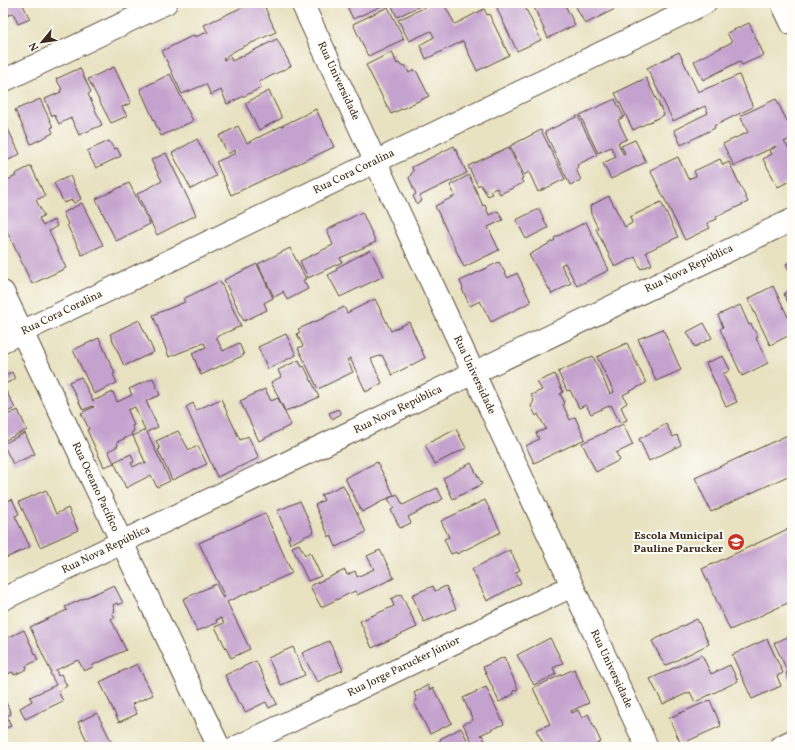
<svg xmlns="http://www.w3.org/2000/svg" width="795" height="750" font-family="Vollkorn,serif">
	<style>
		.building { fill: #c4a2ce }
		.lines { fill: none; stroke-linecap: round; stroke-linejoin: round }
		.minor-casing { stroke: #554636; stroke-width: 24 }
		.tertiary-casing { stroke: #554636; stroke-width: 24 }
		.minor { stroke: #fff; stroke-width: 22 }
		.tertiary { stroke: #fff; stroke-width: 22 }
		.labels { text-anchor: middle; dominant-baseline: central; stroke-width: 4; stroke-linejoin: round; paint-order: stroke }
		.street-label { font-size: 11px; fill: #3b2a1e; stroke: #fdfcf7 }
		.poi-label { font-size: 11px; font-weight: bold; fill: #3b2a1e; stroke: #fdfcf7; text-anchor: end }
	</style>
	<rect width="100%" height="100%" fill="#fdfcf7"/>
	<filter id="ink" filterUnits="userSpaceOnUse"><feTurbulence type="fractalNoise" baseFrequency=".025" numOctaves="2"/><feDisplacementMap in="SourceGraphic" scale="8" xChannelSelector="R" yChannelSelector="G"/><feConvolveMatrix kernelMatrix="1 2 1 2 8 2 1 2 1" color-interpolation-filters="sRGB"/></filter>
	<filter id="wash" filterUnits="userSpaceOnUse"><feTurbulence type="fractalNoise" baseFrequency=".012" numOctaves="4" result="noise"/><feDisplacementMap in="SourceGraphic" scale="16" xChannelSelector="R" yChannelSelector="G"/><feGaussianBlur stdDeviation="0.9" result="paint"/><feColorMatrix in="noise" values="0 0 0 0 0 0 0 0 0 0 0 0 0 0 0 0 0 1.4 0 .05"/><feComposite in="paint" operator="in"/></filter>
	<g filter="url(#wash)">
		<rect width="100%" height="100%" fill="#e8e2c1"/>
		<g id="blocks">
			<path class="building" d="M 3,3 L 22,3 L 30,19 L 18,24 L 13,13 L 5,17 Z
				M 251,3 L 263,3 L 276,32 L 238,49 L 223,58 L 224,60 L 230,57 L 232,61 L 277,39 L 291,66 L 259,82 L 261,88 L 227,104 L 221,90 L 211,95 L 206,84 L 182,94 L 162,51 L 194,35 L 195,37 L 205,33 L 208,33 L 204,25 Z
				M 348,3 L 388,3 L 353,19 L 346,4 Z
				M 394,3 L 426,3 L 397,17 L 391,4 Z
				M 434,3 L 443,3 L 455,24 L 484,9 L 487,15 L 489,14 L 509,55 L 477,71 L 463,41 L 426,59 L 420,45 L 434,37 L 431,31 L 409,41 L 398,20 Z
				M 500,3 L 523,3 L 541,40 L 517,51 L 498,11 L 497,6 Z
				M 532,3 L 564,3 L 575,25 L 548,38 Z
				M 574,3 L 617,3 L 619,7 L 585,24 Z
				M 388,7 L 404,39 L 368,56 L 353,24 Z
				M 749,23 L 764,55 L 742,65 L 740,61 L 703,80 L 694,61 L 732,42 L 727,33 Z
				M 392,52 L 397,64 L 399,63 L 401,66 L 405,65 L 409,73 L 415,70 L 417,72 L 429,96 L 391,114 L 366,65 Z
				M 679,52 L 698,92 L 739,75 L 753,107 L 714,126 L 715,128 L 681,145 L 674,130 L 708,113 L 705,106 L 673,121 L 647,68 Z
				M 114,67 L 131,103 L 122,107 L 127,116 L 111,123 L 88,79 Z
				M 80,68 L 91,92 L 88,94 L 102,125 L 79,135 L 71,118 L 59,124 L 54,114 L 52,116 L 45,99 L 61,92 L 60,90 L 62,89 L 56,79 Z
				M 170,74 L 193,121 L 161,136 L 140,89 Z
				M 646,78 L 664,115 L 633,130 L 615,93 Z
				M 269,91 L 282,118 L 259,130 L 245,103 Z
				M 40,99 L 53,127 L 51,128 L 53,133 L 31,144 L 15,110 Z
				M 615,99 L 624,117 L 618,120 L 627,139 L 618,143 L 623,154 L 625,153 L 621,146 L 635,140 L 646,162 L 611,179 L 603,163 L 616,157 L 611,147 L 598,153 L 580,115 Z
				M 776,99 L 792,131 L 792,138 L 784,142 L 792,153 L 792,180 L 778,187 L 763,159 L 772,154 L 770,151 L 776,146 L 734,166 L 723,144 L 748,132 L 740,116 Z
				M 316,109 L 334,147 L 231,195 L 216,162 L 236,153 L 235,150 L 228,154 L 219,136 L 238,126 L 247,143 Z
				M 578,116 L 597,155 L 577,165 L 578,167 L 576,169 L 581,180 L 570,185 L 545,132 Z
				M 5,123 L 20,154 L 3,163 L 3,124 Z
				M 541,130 L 565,179 L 538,192 L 529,172 L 524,175 L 510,146 Z
				M 197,139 L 216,176 L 191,189 L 172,153 Z
				M 109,141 L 114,149 L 117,148 L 121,156 L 96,168 L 87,151 Z
				M 454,146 L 467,173 L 420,196 L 422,201 L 417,204 L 413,196 L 416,194 L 409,178 L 413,171 L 412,167 Z
				M 509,147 L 523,178 L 521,179 L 523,183 L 500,194 L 497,188 L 490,191 L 492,194 L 488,196 L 480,184 L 478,186 L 468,166 Z
				M 166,153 L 196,215 L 157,235 L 137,194 L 162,181 L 151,160 Z
				M 678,157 L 688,179 L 696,176 L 694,171 L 720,159 L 723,165 L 729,162 L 748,202 L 716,217 L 717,219 L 707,223 L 710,228 L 685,240 L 650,170 Z
				M 31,166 L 45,196 L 36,200 L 44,216 L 39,218 L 43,226 L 54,220 L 57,226 L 49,231 L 66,268 L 32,284 L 3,223 L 3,182 L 16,176 L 15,174 Z
				M 469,175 L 483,206 L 485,205 L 489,215 L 498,211 L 503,220 L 488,227 L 499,250 L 464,267 L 435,206 L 455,196 L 450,185 Z
				M 70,176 L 81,199 L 74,203 L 72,200 L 64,203 L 54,183 Z
				M 129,183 L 150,224 L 116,241 L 96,199 Z
				M 609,196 L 625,227 L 632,223 L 630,217 L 661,202 L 678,237 L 646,252 L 652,264 L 641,269 L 635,257 L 615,267 L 596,229 L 598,228 L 591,214 L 590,206 Z
				M 82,203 L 103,245 L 82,255 L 67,225 L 68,224 L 63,213 Z
				M 539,209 L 548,228 L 526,239 L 516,220 Z
				M 362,212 L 376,242 L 340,258 L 342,262 L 308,278 L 300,261 L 333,245 L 327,230 Z
				M 586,222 L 609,270 L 577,286 L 565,263 L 561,265 L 571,283 L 552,294 L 529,255 L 555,240 L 554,238 Z
				M 290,248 L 306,279 L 303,280 L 308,289 L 287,300 L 283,291 L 282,293 L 274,297 L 258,264 Z
				M 370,250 L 384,276 L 340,297 L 328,275 L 337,270 L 336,268 Z
				M 792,261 L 792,276 L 786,264 Z
				M 499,262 L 508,278 L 517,273 L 531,302 L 491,322 L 480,301 L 470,306 L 462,289 L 463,288 L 460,281 Z
				M 257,264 L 273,298 L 264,303 L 267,310 L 244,321 L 224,280 Z
				M 220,281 L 241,326 L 216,337 L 223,351 L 239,343 L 244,355 L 201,375 L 192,353 L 206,347 L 204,343 L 169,357 L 153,315 L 185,302 L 183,299 Z
				M 773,286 L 792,325 L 792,334 L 770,345 L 748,299 Z
				M 792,289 L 792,311 L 784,294 Z
				M 375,299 L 391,331 L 409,322 L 425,358 L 392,375 L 382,355 L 371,359 L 382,383 L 366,392 L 350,358 L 347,360 L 353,372 L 318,389 L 298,348 L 303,346 L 297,334 L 300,332 L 298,329 L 326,317 L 326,316 L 344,307 L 347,313 Z
				M 740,305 L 749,325 L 751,324 L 758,337 L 756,338 L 768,363 L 742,376 L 720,329 L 723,327 L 718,315 Z
				M 139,320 L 154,352 L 124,366 L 110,334 Z
				M 704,323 L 712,338 L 695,347 L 687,332 Z
				M 663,329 L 681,370 L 656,381 L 638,339 Z
				M 286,334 L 296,355 L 268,369 L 258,347 Z
				M 99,338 L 115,373 L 113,374 L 117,383 L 94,394 L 73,350 Z
				M 627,343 L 646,383 L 623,395 L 627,403 L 621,407 L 627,420 L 620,423 L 611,405 L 591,414 L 586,405 L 579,408 L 570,390 L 567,391 L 558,372 L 593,356 L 610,394 L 614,392 L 597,357 Z
				M 723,356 L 730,370 L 723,374 L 737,402 L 726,407 L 706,363 Z
				M 299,360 L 302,367 L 304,366 L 319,397 L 293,409 L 293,408 L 285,411 L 271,382 L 281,377 L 278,370 Z
				M 12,372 L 15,379 L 3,385 L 15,408 L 4,414 L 3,376 Z
				M 555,374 L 563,392 L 560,394 L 564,401 L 563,405 L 570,420 L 575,417 L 585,439 L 534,463 L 526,446 L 539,439 L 536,433 L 546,429 L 538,414 L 536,416 L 531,406 L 534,401 L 531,395 L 542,390 L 537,382 Z
				M 81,377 L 93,401 L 113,392 L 117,402 L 132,395 L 129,389 L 153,378 L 160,395 L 146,401 L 158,427 L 147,432 L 170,481 L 157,487 L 151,475 L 126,488 L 114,462 L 131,454 L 134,462 L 131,463 L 133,467 L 141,463 L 146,464 L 133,436 L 145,430 L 135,407 L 128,410 L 134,425 L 132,426 L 134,431 L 131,433 L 132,435 L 117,442 L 118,446 L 108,451 L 114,463 L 104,467 L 87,430 L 89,429 L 81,413 L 94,407 L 93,406 L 83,410 L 69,382 Z
				M 265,389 L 271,401 L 278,398 L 291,425 L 259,441 L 240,401 Z
				M 221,399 L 240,440 L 248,436 L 259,458 L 217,477 L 186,407 L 193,403 L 196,410 Z
				M 338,409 L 341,414 L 332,419 L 329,413 Z
				M 18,410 L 27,430 L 3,441 L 3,417 Z
				M 623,424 L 633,445 L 616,453 L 620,460 L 596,472 L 582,443 Z
				M 666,424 L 673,437 L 677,435 L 681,445 L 649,461 L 639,439 Z
				M 456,429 L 466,448 L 435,464 L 425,445 Z
				M 178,431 L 189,450 L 198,446 L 207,464 L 172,480 L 158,450 L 160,449 L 156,441 Z
				M 25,433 L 35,454 L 13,464 L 3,444 Z
				M 792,433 L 792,474 L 711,512 L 695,478 Z
				M 377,462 L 394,495 L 362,512 L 345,478 Z
				M 471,463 L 482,484 L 453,499 L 443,478 Z
				M 343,485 L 366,532 L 336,547 L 331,535 L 329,537 L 315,505 L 324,500 L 321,495 Z
				M 437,488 L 443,499 L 408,517 L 411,523 L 400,528 L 391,510 L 394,508 L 388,499 L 397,494 L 403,505 Z
				M 46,490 L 56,514 L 68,508 L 78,530 L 40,547 L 19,502 Z
				M 12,499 L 19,514 L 15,516 L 30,547 L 6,558 L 3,550 L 3,503 Z
				M 485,500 L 501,532 L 457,554 L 456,552 L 451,554 L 444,539 L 449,537 L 441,521 Z
				M 300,501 L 314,532 L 290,544 L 288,538 L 290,537 L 277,511 Z
				M 265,513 L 292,573 L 227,602 L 250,649 L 231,658 L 215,627 L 224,623 L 221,618 L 216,620 L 217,623 L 197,631 L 183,599 L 216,584 L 223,598 L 225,597 L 199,543 Z
				M 792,527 L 792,601 L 730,630 L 702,569 Z
				M 299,544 L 305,555 L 310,552 L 321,576 L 308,581 L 292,547 Z
				M 380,550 L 394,578 L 357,595 L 355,591 L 321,607 L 310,586 L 345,570 L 347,575 L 355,571 L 357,577 L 374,569 L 367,556 Z
				M 510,550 L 520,570 L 516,572 L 521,583 L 487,601 L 472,569 Z
				M 114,585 L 123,603 L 118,605 L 117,603 L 113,605 L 115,611 L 112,613 L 115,617 L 111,619 L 126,650 L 93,665 L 93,667 L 84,671 L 78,660 L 56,670 L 58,676 L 61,674 L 67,686 L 58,691 L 63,701 L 25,719 L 20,708 L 32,701 L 30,697 L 56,685 L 50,673 L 51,672 L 30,627 L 67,610 L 65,607 Z
				M 433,586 L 435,591 L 446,586 L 456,609 L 424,622 L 412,595 Z
				M 401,594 L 417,627 L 372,648 L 360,621 L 394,606 L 391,599 Z
				M 697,619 L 709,644 L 665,666 L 652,641 Z
				M 24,630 L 38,660 L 26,666 L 27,669 L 14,675 L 13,672 L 4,675 L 3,640 Z
				M 792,635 L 792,684 L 791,684 L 786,673 L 788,672 L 774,643 Z
				M 550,638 L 563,663 L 553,668 L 556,674 L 534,685 L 517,655 Z
				M 767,639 L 783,673 L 777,676 L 781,686 L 752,699 L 732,655 Z
				M 329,641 L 343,670 L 317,682 L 302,653 Z
				M 293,647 L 305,675 L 281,685 L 268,658 Z
				M 702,655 L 711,674 L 730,665 L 738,681 L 695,702 L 690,692 L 663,704 L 650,679 Z
				M 504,657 L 518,689 L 513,691 L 514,694 L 499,702 L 483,667 Z
				M 256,661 L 277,704 L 269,708 L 266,702 L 245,712 L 241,703 L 239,704 L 225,675 Z
				M 137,664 L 153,695 L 132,704 L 137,714 L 119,722 L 100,682 Z
				M 574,669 L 589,703 L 571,711 L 572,713 L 578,710 L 582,718 L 588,714 L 601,742 L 591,747 L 545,747 L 536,730 L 550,724 L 533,688 Z
				M 428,685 L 430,690 L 433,688 L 452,723 L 430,734 L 414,702 L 417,700 L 414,693 Z
				M 486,687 L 504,724 L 480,735 L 483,736 L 485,742 L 474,746 L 463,724 L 473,720 L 463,698 Z
				M 3,695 L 11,714 L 7,716 L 11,726 L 3,729 Z
				M 710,700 L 721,726 L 681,744 L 669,718 Z
				M 97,713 L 114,747 L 90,747 L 78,722 Z
				M 461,728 L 471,747 L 435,747 L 433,745 L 441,740 L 440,739 Z"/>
		</g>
	</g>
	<g filter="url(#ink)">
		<use href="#blocks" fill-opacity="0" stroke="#554636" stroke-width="1"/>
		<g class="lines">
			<g class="minor-casing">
				<path id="minor" d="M 782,3 L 792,24
					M 3,81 L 166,3
					M 3,292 L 219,747
					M 3,341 L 705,3
					M 3,599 L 792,220
					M 237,747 L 572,586"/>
			</g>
			<g class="tertiary-casing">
				<path id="tertiary" d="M 302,3 L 647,747
					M 780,747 L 792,741"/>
			</g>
			<use href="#minor" class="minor"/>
			<use href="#tertiary" class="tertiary"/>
		</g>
	</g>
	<defs>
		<g id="school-disc" transform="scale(0.9)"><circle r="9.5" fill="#c8321e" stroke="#fdfcf7"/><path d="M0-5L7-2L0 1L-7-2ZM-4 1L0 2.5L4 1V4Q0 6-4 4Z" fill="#fff"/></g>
	</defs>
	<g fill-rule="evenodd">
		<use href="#school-disc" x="736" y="542"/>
	</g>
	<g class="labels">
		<g class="street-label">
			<text transform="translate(338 81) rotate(65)">Rua Universidade</text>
			<text transform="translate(354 172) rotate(-26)">Rua Cora Coralina</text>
			<text transform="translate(689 269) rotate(-26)">Rua Nova República</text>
			<text transform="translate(62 313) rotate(-26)">Rua Cora Coralina</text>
			<text transform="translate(474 375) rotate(65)">Rua Universidade</text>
			<text transform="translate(398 410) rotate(-26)">Rua Nova República</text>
			<text transform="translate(95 487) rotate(65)">Rua Oceano Pacífico</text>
			<text transform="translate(106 550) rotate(-26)">Rua Nova República</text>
			<text transform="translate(404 667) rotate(-26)">Rua Jorge Parucker Júnior</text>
			<text transform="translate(611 669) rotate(65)">Rua Universidade</text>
		</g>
		<g class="poi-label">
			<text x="723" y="536">Escola Municipal<tspan x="723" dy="13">Pauline Parucker</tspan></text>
		</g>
	</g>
	<rect width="795" height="750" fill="none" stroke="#fdfcf7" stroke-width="16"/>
	<g transform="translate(42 42) rotate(241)" stroke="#fdfcf7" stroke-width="3" paint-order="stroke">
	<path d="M0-3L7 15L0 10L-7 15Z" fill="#3b2a1e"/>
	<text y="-6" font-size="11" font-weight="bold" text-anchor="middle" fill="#3b2a1e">N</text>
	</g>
</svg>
